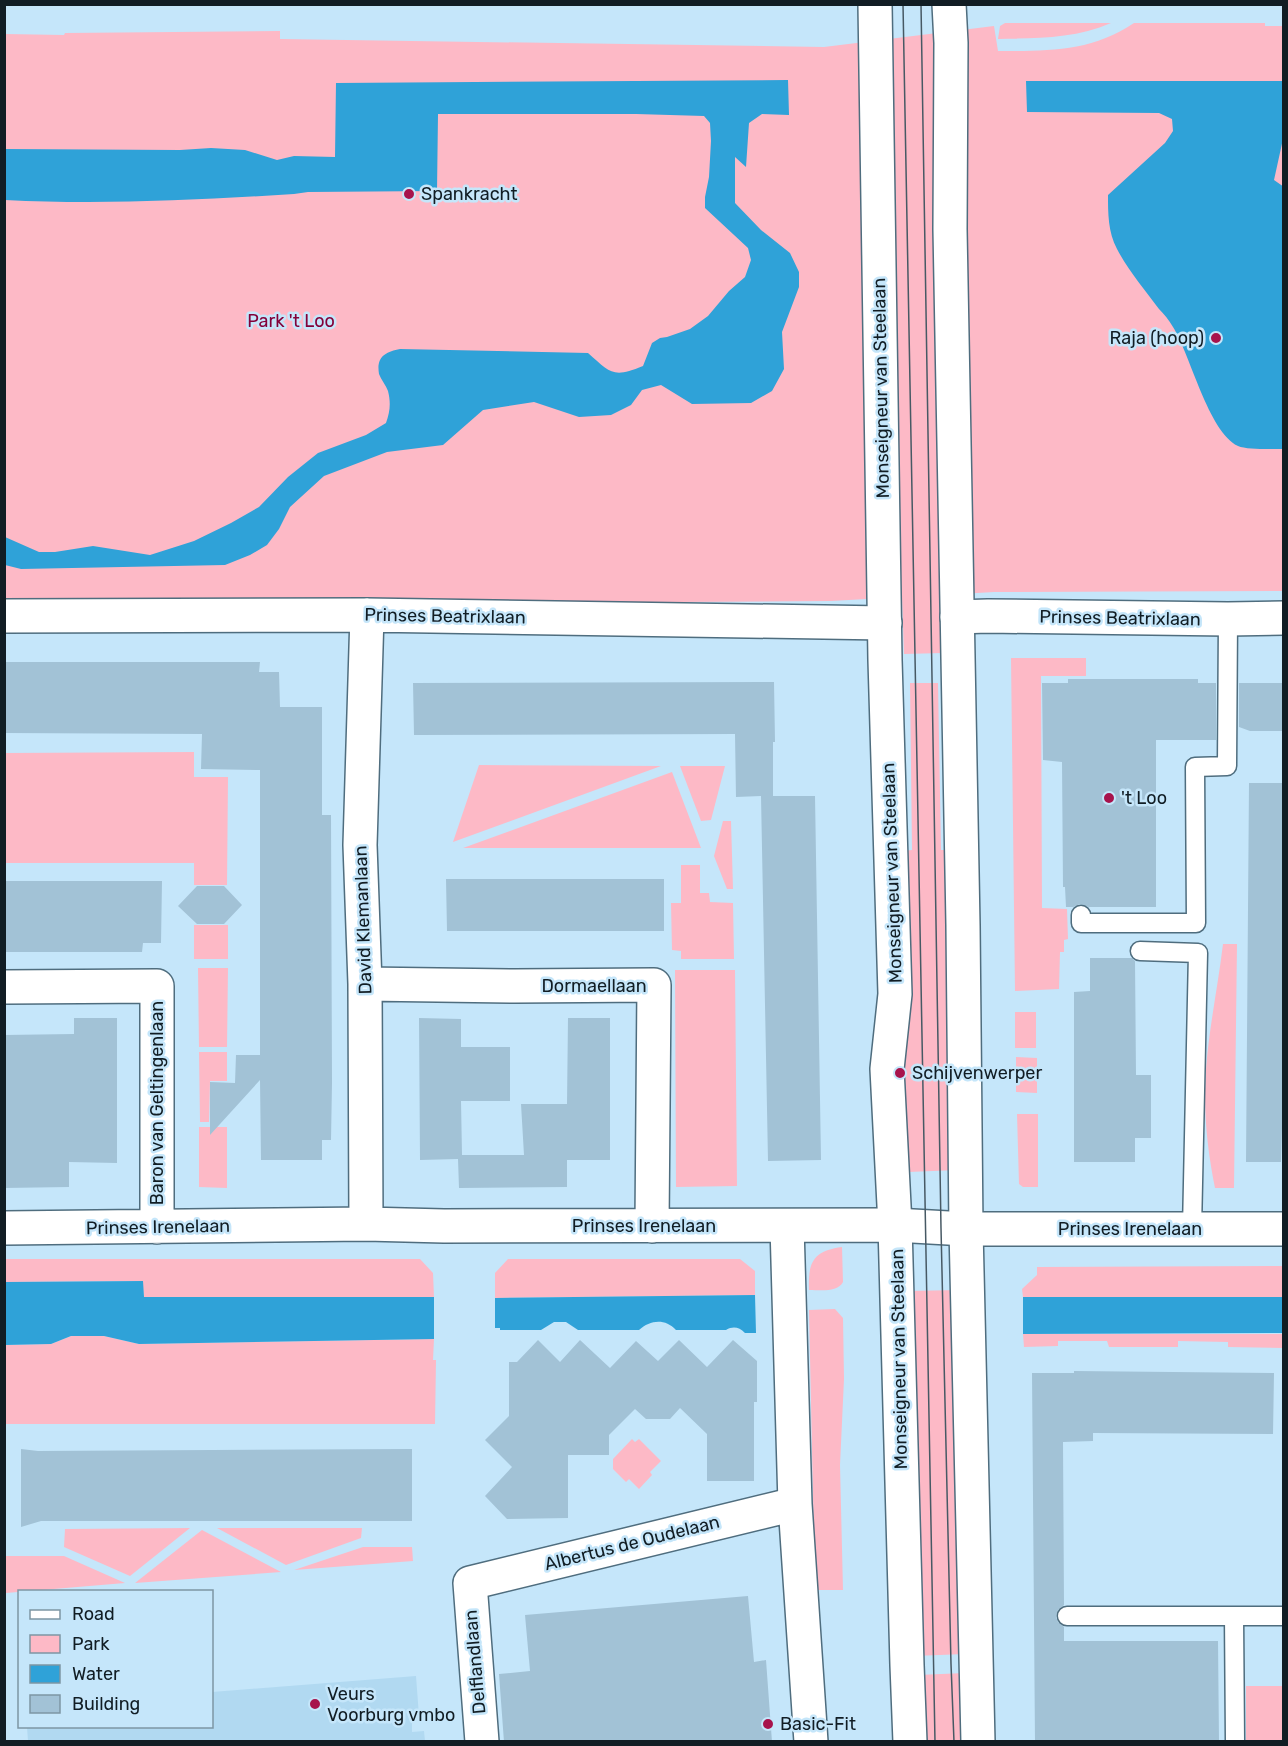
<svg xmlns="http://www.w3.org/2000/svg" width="1288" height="1746" font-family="Rubik,sans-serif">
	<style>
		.built { fill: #b1d9f1 }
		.green { fill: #fdb9c6 }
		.water { fill: #2fa2d8 }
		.building { fill: #a2c2d6 }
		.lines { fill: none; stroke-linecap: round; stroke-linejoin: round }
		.lane-casing { stroke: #4f6d7e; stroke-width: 21 }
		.street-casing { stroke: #4f6d7e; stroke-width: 36 }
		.secondary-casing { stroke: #4f6d7e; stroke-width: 36 }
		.lane { stroke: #fff; stroke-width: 18 }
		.street { stroke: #fff; stroke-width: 33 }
		.secondary { stroke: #fff; stroke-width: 33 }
		.tram { stroke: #475964; stroke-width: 1.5 }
		.poi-dot { fill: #a7134c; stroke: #c5e6fa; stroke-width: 2 }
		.labels { text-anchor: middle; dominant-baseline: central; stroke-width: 5; stroke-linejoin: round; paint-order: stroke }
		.poi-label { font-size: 18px; fill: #111d24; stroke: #c5e6fa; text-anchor: start }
		.park-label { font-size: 18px; fill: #830139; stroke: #c5e6fa }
		.street-label { font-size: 18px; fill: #111d24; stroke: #c5e6fa }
	</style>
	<rect width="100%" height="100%" fill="#c5e6fa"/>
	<path class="built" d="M 416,1676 L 419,1716 L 412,1717 L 412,1732 L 424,1731 L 425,1741 L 28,1741 L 27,1727 L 212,1726 L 212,1692 Z"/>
	<path class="green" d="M 1005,23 L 1111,23 C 1075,39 1036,38 998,39 L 1000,26 Z
		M 1134,23 L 1265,23 L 1265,26 L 1283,26 L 1283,591 L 994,592 L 943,595 L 943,653 L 904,654 L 902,597 L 831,601 L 374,604 L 5,602 L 5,34 L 64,35 L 65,33 L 280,31 L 280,39 L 824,47 L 994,26 L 998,51 C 1048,51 1091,52 1134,23 Z
		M 1011,658 L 1086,658 L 1086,676 L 1041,676 L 1042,908 L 1067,909 L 1068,939 L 1064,940 L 1064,952 L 1060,952 L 1059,989 L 1015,991 Z
		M 910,683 L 938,683 L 941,850 L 952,850 L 958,1170 L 908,1172 L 907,1114 L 897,1085 L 898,1078 L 905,1079 L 906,1069 L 898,1069 L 902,851 L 912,850 Z
		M 194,752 L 194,777 L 228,777 L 227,885 L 194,885 L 194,863 L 5,863 L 5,753 Z
		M 479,765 L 661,766 L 453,842 Z
		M 680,766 L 725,766 L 711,820 L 701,821 Z
		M 672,772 L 701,848 L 463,848 Z
		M 723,821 L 731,821 L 733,889 L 727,889 L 714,856 Z
		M 681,865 L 700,865 L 700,893 L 709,893 L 710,902 L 733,903 L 734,959 L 681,959 L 681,951 L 672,950 L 671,903 L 681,903 Z
		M 194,925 L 228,925 L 228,959 L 194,959 Z
		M 1223,944 L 1237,944 L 1234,1188 L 1215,1188 C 1209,1158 1205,1127 1205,1096 C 1205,1045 1217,995 1223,944 Z
		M 198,968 L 228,968 L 227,1047 L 199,1047 Z
		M 675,970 L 735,970 L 737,1186 L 676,1187 Z
		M 1015,1012 L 1036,1012 L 1036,1048 L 1015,1048 Z
		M 199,1052 L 227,1052 L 227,1081 L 210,1081 L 209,1122 L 200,1122 Z
		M 1016,1057 L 1037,1058 L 1037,1093 L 1016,1092 Z
		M 1017,1114 L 1038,1114 L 1038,1187 L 1023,1187 L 1019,1184 Z
		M 199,1127 L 227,1127 L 227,1188 L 199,1187 Z
		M 842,1247 L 843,1282 C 837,1293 820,1290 809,1290 C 808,1262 813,1251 842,1247 Z
		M 4,1259 L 420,1259 L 433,1273 L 434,1297 L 144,1297 L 142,1281 L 5,1282 Z
		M 508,1259 L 740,1259 L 755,1271 L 755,1295 L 495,1298 L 495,1273 Z
		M 1283,1266 L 1283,1297 L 1023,1297 L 1022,1289 L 1037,1275 L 1037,1267 Z
		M 960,1290 L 965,1654 L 914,1656 L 908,1291 Z
		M 835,1309 L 843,1318 L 844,1379 L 840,1465 L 843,1590 L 815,1590 L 809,1310 Z
		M 1023,1334 L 1283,1334 L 1283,1348 L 1228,1347 L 1228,1342 L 1178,1341 L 1178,1347 L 1109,1347 L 1107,1341 L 1058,1341 L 1058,1346 L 1024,1347 Z
		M 71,1336 L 104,1336 L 139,1344 L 434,1339 L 433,1360 L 436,1360 L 435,1424 L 5,1424 L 4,1345 L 51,1344 Z
		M 632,1439 L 635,1442 L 639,1439 L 661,1461 L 650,1472 L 652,1475 L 639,1489 L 629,1479 L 626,1482 L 613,1469 L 613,1459 Z
		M 190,1528 L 130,1576 L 64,1547 L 65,1529 Z
		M 217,1528 L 362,1528 L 361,1538 L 286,1565 Z
		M 202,1530 L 281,1572 L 135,1583 Z
		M 363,1547 L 412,1547 L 413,1561 L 294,1570 Z
		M 4,1556 L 64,1556 L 125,1583 L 6,1593 Z
		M 965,1673 L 967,1741 L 921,1741 L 918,1675 Z
		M 1246,1686 L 1283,1686 L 1283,1741 L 1246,1741 Z"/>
	<path class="water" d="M 788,80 L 789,115 L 762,114 L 749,123 L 746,167 L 735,157 L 735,203 L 761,230 L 790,253 L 799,272 L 799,287 L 782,332 L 784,369 L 772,391 L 751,403 L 692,404 L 661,385 L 642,390 L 631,405 L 611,415 L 579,417 L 534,402 L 483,410 L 443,445 L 387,452 L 324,476 L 290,507 L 279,529 L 267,545 L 250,555 L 225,565 L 21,569 L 5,565 L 5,537 L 39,552 L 55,552 L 93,546 L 150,555 L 194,541 L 231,523 L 259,507 L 288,477 L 318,453 L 366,435 L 386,423 C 390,412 391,403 388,391 C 386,385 381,380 379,374 C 376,356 386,352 400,349 L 588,353 C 610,372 612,379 643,366 L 652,343 L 660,338 L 667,337 L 690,329 L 708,316 L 729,291 L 745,277 L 751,260 L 748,248 L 705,208 L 705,197 L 709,177 L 711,141 L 710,123 L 704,116 L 636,114 L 438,114 L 437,191 L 308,192 L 294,194 C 198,200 101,205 5,200 L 5,149 L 180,150 L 211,148 L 245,150 L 277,160 L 294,156 L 335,157 L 336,83 Z
		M 1026,81 L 1283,81 L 1283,139 L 1274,180 L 1284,187 L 1283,449 C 1273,449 1247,450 1238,446 C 1208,431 1191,356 1173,327 C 1169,320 1164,314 1159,309 C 1145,290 1128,270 1117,249 C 1108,232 1108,213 1108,195 L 1165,143 L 1173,131 L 1172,119 L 1159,113 L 1027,112 Z
		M 143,1281 L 144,1297 L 434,1297 L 434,1339 L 139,1344 L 104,1336 L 71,1336 L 51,1344 L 5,1345 L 5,1282 Z
		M 755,1295 L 756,1333 L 745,1333 C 739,1327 733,1326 726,1330 L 676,1330 C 665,1318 650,1320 639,1330 L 578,1330 L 566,1322 L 554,1322 L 541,1330 L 500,1330 L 500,1328 L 495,1328 L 495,1298 Z
		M 1023,1297 L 1283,1297 L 1283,1333 L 1023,1334 Z"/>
	<path class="building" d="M 4,662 L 260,662 L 259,672 L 279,672 L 280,707 L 322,707 L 322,815 L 331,815 L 332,1083 L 331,1140 L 322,1140 L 322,1160 L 261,1160 L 260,1080 L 210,1135 L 210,1082 L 235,1083 L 236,1055 L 260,1055 L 260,770 L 201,769 L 202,734 L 4,733 Z
		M 1068,679 L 1198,679 L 1198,683 L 1216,683 L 1216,740 L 1156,740 L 1156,907 L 1089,907 L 1080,904 L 1073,907 L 1066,907 L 1065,887 L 1063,887 L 1062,762 L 1043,760 L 1042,683 L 1068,683 Z
		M 774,682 L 775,742 L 773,742 L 773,796 L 815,796 L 821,1160 L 768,1161 L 761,796 L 736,797 L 735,734 L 414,735 L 413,683 Z
		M 1239,683 L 1284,683 L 1284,731 L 1250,731 L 1239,727 Z
		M 1249,783 L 1284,783 L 1284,1128 L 1282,1128 L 1281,1162 L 1246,1162 Z
		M 446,879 L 664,879 L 664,931 L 447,931 Z
		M 4,881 L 162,881 L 161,943 L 143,943 L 142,952 L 4,952 Z
		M 197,886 L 224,886 L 242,905 L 224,924 L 197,924 L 178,906 Z
		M 1090,958 L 1132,958 L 1135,961 L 1136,1075 L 1151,1075 L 1151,1138 L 1135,1138 L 1135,1162 L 1074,1162 L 1074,992 L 1090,991 Z
		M 74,1018 L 117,1018 L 117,1163 L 69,1162 L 69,1187 L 4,1188 L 4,1035 L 74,1034 Z
		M 419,1018 L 461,1019 L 461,1047 L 510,1047 L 510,1101 L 461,1101 L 462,1155 L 524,1155 L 521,1104 L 567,1104 L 568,1018 L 610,1018 L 610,1160 L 567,1160 L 567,1187 L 459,1188 L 458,1159 L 420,1160 Z
		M 538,1340 L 560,1362 L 580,1340 L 610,1368 L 636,1341 L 658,1361 L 679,1340 L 707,1367 L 733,1340 L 757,1361 L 757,1402 L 754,1402 L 754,1481 L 707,1481 L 707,1434 L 680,1408 L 670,1419 L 646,1419 L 635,1409 L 609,1435 L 609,1455 L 568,1455 L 568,1518 L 507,1519 L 485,1496 L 512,1467 L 485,1440 L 509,1416 L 509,1362 L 517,1362 Z
		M 1074,1371 L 1274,1373 L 1273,1434 L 1093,1433 L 1093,1441 L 1063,1442 L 1064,1605 L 1058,1610 L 1056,1617 L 1058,1622 L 1064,1627 L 1064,1641 L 1218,1641 L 1219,1742 L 1035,1742 L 1032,1373 L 1074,1373 Z
		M 21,1449 L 38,1451 L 412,1449 L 412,1521 L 41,1521 L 21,1527 Z
		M 748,1596 L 754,1662 L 766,1660 L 772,1742 L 504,1742 L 499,1674 L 530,1671 L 525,1615 Z"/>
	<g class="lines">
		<g class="lane-casing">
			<path id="lane" d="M 1081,915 L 1081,923 L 1196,923 L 1195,767 L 1227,766 L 1228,619
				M 1140,951 L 1198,953 L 1192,1229
				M 1067,1616 L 1284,1616
				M 1234,1616 L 1235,1742"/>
		</g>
		<g class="street-casing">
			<path id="street" d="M 4,616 L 367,615 L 885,623
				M 957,617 L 988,616 L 1228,619 L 1284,618
				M 365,984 L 515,986 L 654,985 L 652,1226
				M 4,987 L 157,986 L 157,1227
				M 366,1224 L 365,984 L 360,845 L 367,615
				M 787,1226 L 795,1504 L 811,1742
				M 4,1228 L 366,1224 L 444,1226 L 895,1225 L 966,1229 L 1284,1229
				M 482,1742 L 470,1583 L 795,1504"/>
		</g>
		<g class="secondary-casing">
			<path id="secondary" d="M 875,4 L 885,660 L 895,994 L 887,1069 L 895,1225 L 907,1665 L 910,1742
				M 949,4 L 951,43 L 950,229 L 963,925 L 966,1229 L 978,1742"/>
		</g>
		<use href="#lane" class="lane"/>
		<use href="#street" class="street"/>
		<use href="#secondary" class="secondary"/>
		<path class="tram" d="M 903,4 L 935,1742
			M 921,4 L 941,1228 L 951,1664 L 954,1742"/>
	</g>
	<g class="poi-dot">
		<circle cx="409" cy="194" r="6"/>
		<circle cx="1216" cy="338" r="6"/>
		<circle cx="1109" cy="798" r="6"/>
		<circle cx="900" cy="1073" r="6"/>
		<circle cx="315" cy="1704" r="6"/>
		<circle cx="768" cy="1724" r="6"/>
	</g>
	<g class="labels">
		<g class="poi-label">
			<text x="421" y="194">Spankracht</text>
			<text x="1204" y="338" text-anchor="end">Raja (hoop)</text>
			<text x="1121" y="798">'t Loo</text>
			<text x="912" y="1073">Schijvenwerper</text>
			<text x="327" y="1694">Veurs<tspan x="327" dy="21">Voorburg vmbo</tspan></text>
			<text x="780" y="1724">Basic-Fit</text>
		</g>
		<g class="park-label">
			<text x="291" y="321">Park 't Loo</text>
		</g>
		<g class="street-label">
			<text transform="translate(881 388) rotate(-91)">Monseigneur van Steelaan</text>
			<text transform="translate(445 616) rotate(1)">Prinses Beatrixlaan</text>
			<text transform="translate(1120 618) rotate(1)">Prinses Beatrixlaan</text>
			<text transform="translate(892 873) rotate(-92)">Monseigneur van Steelaan</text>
			<text transform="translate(363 920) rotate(-92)">David Klemanlaan</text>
			<text x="594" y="986">Dormaellaan</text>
			<text transform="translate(157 1103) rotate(-90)">Baron van Geltingenlaan</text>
			<text x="644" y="1226">Prinses Irenelaan</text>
			<text transform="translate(158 1227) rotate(-1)">Prinses Irenelaan</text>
			<text x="1130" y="1229">Prinses Irenelaan</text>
			<text transform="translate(899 1359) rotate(-91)">Monseigneur van Steelaan</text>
			<text transform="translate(632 1543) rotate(-14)">Albertus de Oudelaan</text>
			<text transform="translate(475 1662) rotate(-95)">Delflandlaan</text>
		</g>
	</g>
	<rect width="1288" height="1746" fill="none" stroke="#111d24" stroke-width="12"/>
	<rect x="18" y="1590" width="195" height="138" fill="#c5e6fa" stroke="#7d96a4" stroke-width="1.5"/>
	<rect x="30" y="1610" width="30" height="9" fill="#ffffff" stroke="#7d96a4" stroke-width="1.5"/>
	<text x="72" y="1620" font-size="18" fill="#111d24">Road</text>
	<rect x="30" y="1635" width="30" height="18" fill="#fdb9c6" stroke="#7d96a4" stroke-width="1.5"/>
	<text x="72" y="1650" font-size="18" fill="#111d24">Park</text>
	<rect x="30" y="1665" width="30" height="18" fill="#2fa2d8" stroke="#7d96a4" stroke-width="1.5"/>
	<text x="72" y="1680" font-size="18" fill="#111d24">Water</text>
	<rect x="30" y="1695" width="30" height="18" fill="#a2c2d6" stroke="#7d96a4" stroke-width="1.5"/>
	<text x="72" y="1710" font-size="18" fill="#111d24">Building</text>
</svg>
